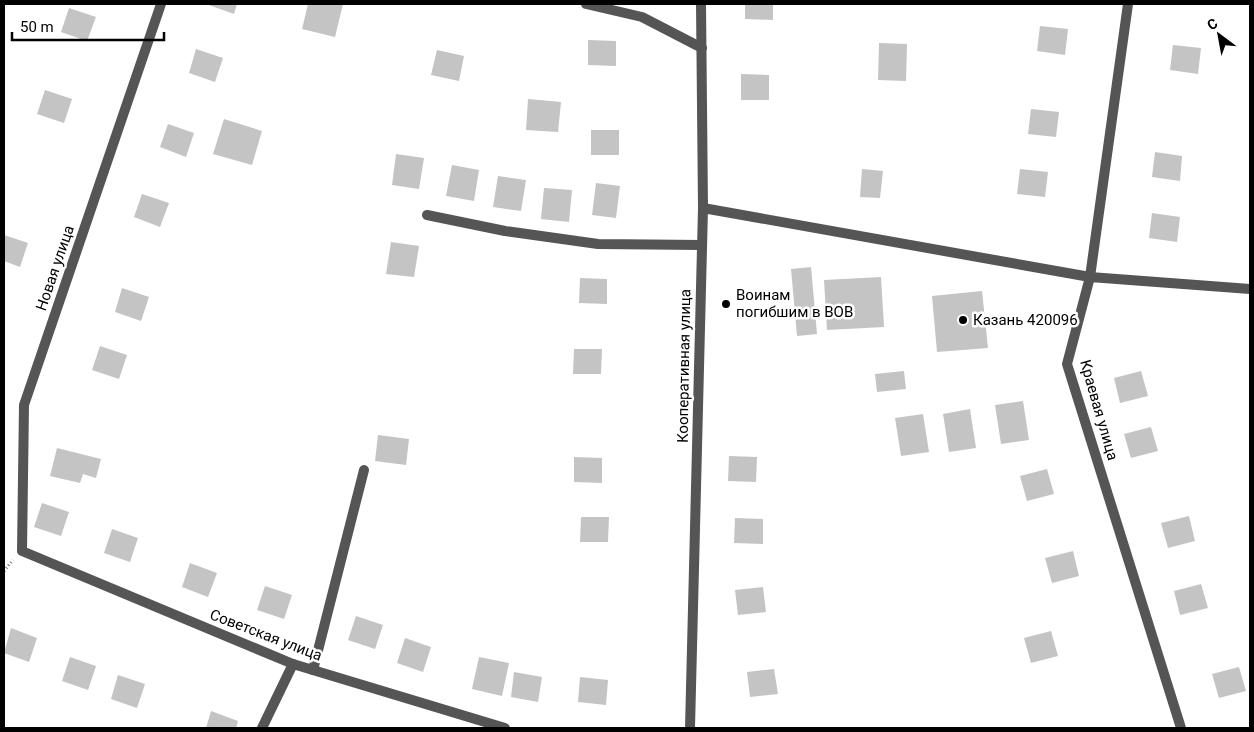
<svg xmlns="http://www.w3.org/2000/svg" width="1254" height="732" font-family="Roboto,sans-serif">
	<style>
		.building { fill: #c4c4c4 }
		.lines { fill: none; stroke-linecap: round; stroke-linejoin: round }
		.path { stroke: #777; stroke-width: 3; stroke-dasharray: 1 2.5; stroke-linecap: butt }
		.lane { stroke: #555; stroke-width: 10 }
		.street { stroke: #555; stroke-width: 10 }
		.poi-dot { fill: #000; stroke: #fff; stroke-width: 2 }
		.labels { text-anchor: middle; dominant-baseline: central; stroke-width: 5; stroke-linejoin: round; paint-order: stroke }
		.street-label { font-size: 15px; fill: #000; stroke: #fff }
		.poi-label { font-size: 15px; fill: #000; stroke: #fff; text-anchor: start }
	</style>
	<rect width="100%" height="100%" fill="#fff"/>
	<path class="building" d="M 206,4 L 237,4 L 234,14 Z
		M 308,4 L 343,4 L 335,37 L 302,29 Z
		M 745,4 L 773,4 L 773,20 L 745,19 Z
		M 69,8 L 96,17 L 87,41 L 61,32 Z
		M 1040,26 L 1068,29 L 1065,55 L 1037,51 Z
		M 588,40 L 616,41 L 616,66 L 588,65 Z
		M 879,43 L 907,44 L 906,81 L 878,80 Z
		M 1173,45 L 1201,48 L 1198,74 L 1170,70 Z
		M 196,49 L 223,58 L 215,82 L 189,73 Z
		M 437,50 L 464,56 L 459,81 L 431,75 Z
		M 741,74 L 769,75 L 769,100 L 741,100 Z
		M 45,90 L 72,99 L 64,123 L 37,114 Z
		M 528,99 L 561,102 L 558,132 L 526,130 Z
		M 1031,109 L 1059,112 L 1056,137 L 1028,134 Z
		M 224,119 L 262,131 L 252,165 L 213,154 Z
		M 168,124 L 194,133 L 186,157 L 160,147 Z
		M 591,130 L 619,130 L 619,155 L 591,155 Z
		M 1155,152 L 1182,156 L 1180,181 L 1152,177 Z
		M 396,154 L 424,158 L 419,189 L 392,185 Z
		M 452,165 L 479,170 L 474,201 L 446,196 Z
		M 862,169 L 883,171 L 880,198 L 860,197 Z
		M 1020,169 L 1048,172 L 1045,197 L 1017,194 Z
		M 498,176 L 526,180 L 521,211 L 493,207 Z
		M 596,183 L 620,186 L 616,218 L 592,215 Z
		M 544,188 L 572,190 L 569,222 L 541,219 Z
		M 142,194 L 169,203 L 160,227 L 134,217 Z
		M 1152,213 L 1180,217 L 1177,242 L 1149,238 Z
		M 4,235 L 28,243 L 20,267 L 4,261 Z
		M 391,242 L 419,246 L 414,277 L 386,274 Z
		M 811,267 L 817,334 L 797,336 L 791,269 Z
		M 881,277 L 884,327 L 827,330 L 824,280 Z
		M 580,278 L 607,279 L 607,304 L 579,303 Z
		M 122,288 L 149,297 L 141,321 L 115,312 Z
		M 982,291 L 988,348 L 937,352 L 932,296 Z
		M 100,346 L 127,355 L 119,379 L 92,370 Z
		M 574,349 L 602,349 L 601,374 L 573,374 Z
		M 904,371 L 906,389 L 877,392 L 875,374 Z
		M 1141,371 L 1148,396 L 1120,403 L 1114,378 Z
		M 1023,401 L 1029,440 L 1001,444 L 995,405 Z
		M 970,409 L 976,448 L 949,452 L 943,414 Z
		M 923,414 L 929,452 L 901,456 L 895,418 Z
		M 1151,427 L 1158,451 L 1131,458 L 1124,434 Z
		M 378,435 L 409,439 L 406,465 L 375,461 Z
		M 57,448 L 101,459 L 96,478 L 83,474 L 80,483 L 50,476 Z
		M 729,456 L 757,457 L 756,482 L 728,481 Z
		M 574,457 L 602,458 L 602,483 L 574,482 Z
		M 1047,469 L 1054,494 L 1027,501 L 1020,476 Z
		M 42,503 L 69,512 L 61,536 L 34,527 Z
		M 1189,516 L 1195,541 L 1168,548 L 1161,523 Z
		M 581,517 L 609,517 L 608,542 L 580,542 Z
		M 735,518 L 763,519 L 763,544 L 734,543 Z
		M 112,529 L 138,538 L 130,562 L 104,553 Z
		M 1073,551 L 1079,576 L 1052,583 L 1045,558 Z
		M 190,563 L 217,573 L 208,597 L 182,587 Z
		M 1201,584 L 1208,608 L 1180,615 L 1174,591 Z
		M 265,586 L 292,595 L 284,619 L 257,610 Z
		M 763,587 L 766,612 L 738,615 L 735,590 Z
		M 356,616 L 383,625 L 375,649 L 348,640 Z
		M 11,628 L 37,638 L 29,662 L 4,653 Z
		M 1051,631 L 1058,656 L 1031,663 L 1024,638 Z
		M 405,638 L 431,647 L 423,672 L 397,663 Z
		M 70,657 L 96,666 L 88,690 L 62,681 Z
		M 479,657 L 509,663 L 502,696 L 472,689 Z
		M 1239,667 L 1246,691 L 1219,698 L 1212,674 Z
		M 774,669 L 778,694 L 750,697 L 747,672 Z
		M 514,672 L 542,677 L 538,702 L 511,697 Z
		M 118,675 L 145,684 L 137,708 L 111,699 Z
		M 580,677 L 608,680 L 606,705 L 578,702 Z
		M 211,711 L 238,721 L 236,728 L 206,728 Z"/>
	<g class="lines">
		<path class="path" d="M 4,571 L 13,560"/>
		<path class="lane" d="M 586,4 L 642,17 L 702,48
			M 427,215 L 505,231 L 598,244 L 702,245
			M 313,670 L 364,470
			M 262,728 L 293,664"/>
		<path class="street" d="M 161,4 L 24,405 L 22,551 L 293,664 L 505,728
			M 1128,4 L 1090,277 L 1067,364 L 1181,728
			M 703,208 L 1090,277 L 1250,289
			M 690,728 L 703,208 L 701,4"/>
	</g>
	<g class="poi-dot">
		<circle cx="726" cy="304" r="5"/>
		<circle cx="963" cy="320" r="5"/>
	</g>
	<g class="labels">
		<g class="street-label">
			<text transform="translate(55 268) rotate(-71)">Новая улица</text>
			<text transform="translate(684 366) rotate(-89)">Кооперативная улица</text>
			<text transform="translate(1099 410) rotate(74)">Краевая улица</text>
			<text transform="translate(266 635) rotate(21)">Советская улица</text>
		</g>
		<g class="poi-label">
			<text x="736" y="295">Воинам<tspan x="736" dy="17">погибшим в ВОВ</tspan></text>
			<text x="973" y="320">Казань 420096</text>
		</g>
	</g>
	<rect width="1254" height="732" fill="none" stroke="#000000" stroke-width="10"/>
	<g transform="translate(1219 35) rotate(328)" stroke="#ffffff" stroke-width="4" paint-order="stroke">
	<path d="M0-4L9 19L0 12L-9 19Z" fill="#000000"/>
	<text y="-8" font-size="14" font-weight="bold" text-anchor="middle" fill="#000000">С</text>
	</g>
	<path d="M12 32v8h152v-8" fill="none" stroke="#000000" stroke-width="2.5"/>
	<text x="20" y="32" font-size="15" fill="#000000" stroke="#ffffff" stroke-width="4" paint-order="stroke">50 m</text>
</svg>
